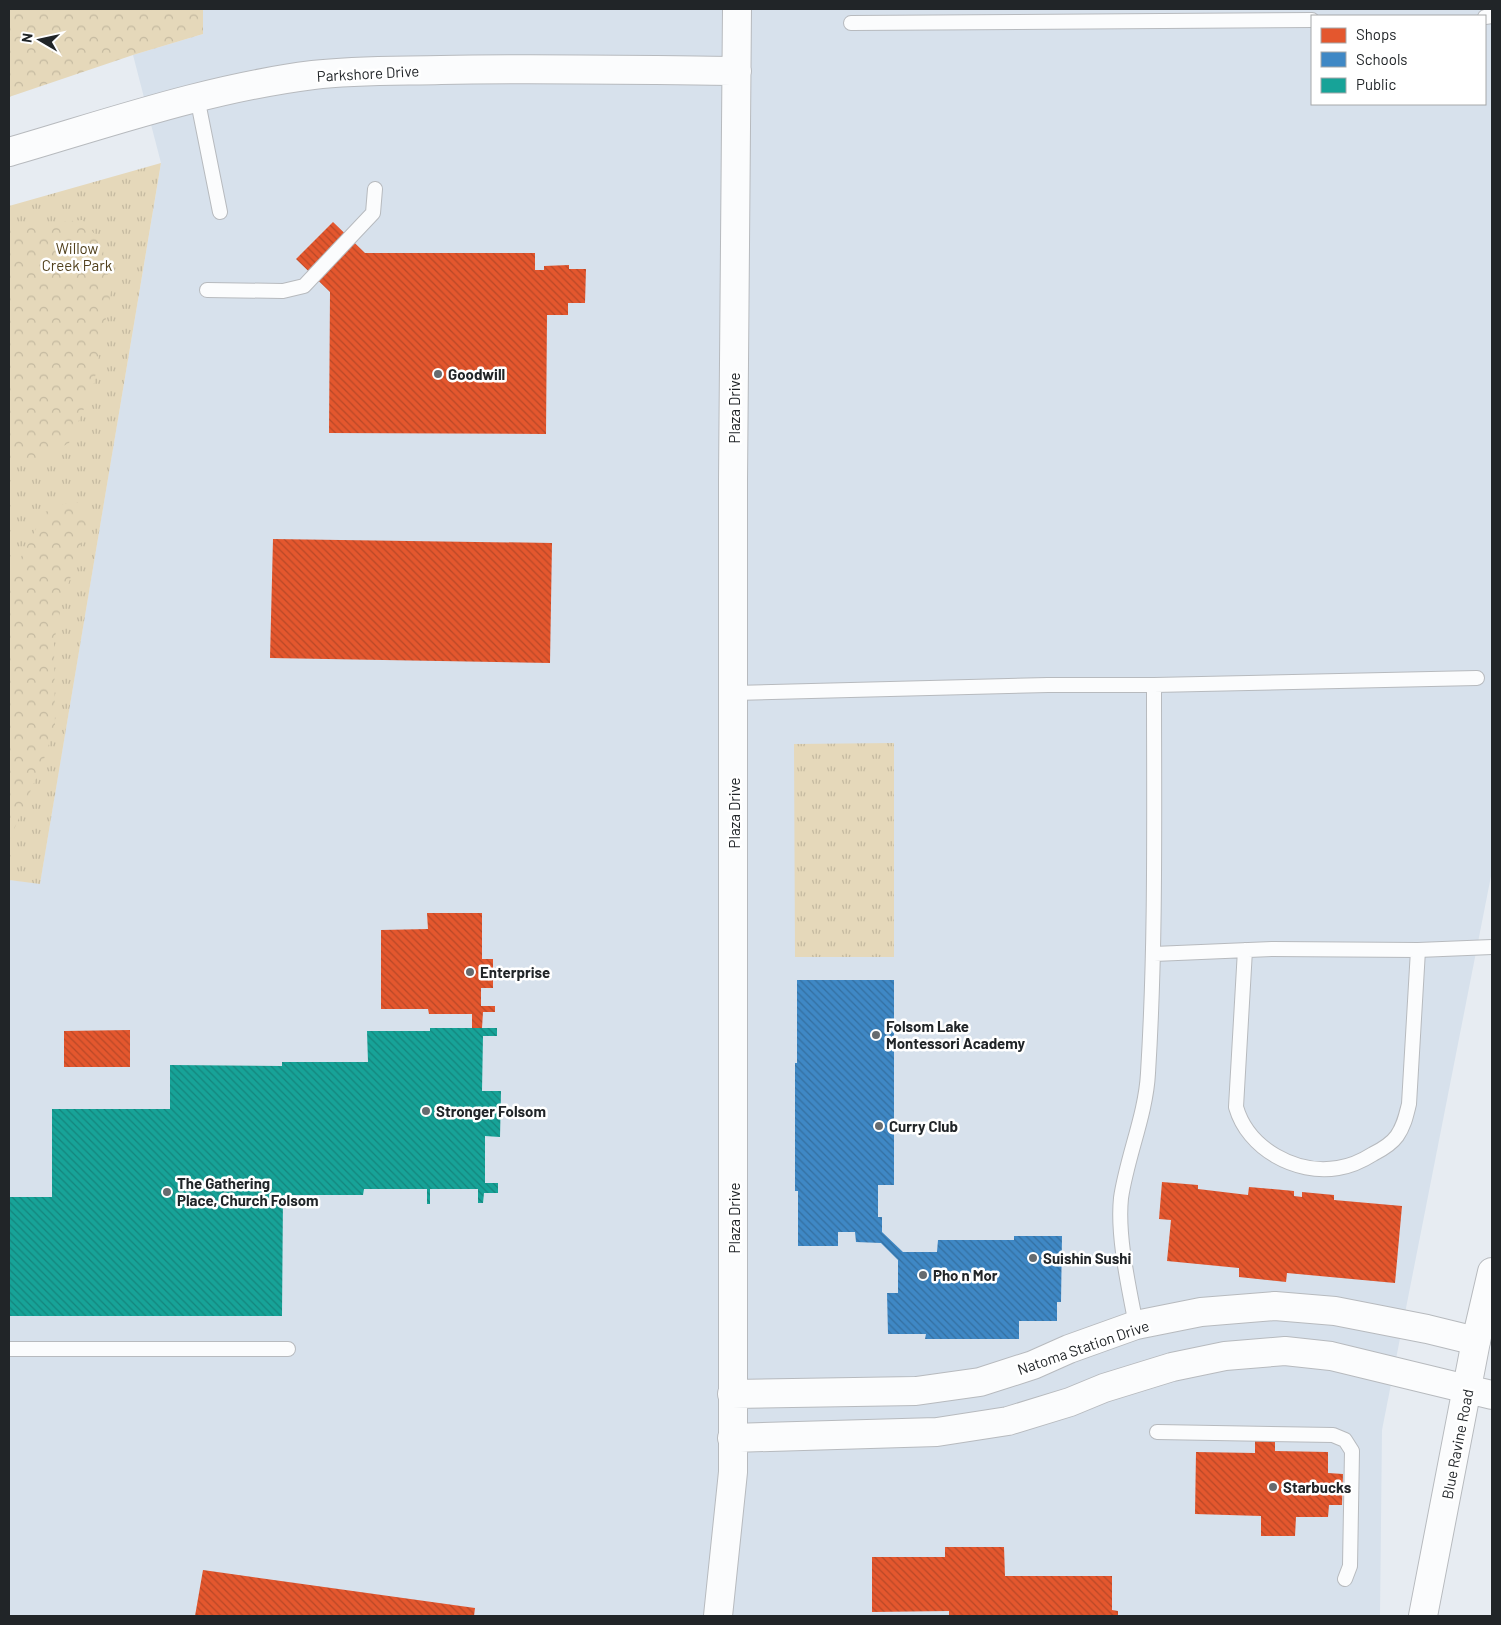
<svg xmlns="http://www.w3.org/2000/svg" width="1501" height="1625" font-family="Barlow,sans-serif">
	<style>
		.built { fill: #d7e1ec; fill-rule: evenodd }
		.grass { fill: url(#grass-tufts) }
		.forest { fill: url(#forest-crowns) }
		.shops { fill: url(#shops-back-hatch) }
		.schools { fill: url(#schools-back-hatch) }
		.public { fill: url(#public-back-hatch) }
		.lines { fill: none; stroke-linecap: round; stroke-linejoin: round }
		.lane-casing { stroke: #b7babe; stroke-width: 16 }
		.street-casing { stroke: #b7babe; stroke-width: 30 }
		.secondary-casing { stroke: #b7babe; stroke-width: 30 }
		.lane { stroke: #fbfcfd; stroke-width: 14 }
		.street { stroke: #fbfcfd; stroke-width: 28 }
		.secondary { stroke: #fbfcfd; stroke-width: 28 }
		.poi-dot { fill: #666b6f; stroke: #fff; stroke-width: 2 }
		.labels { text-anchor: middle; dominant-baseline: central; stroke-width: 5; stroke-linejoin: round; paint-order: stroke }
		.street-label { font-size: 15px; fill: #212528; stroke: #fff }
		.park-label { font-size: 15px; fill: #52411d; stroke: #fff }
		.poi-label { font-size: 15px; font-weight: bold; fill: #212528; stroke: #fff; text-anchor: start }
	</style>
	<defs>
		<pattern id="grass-tufts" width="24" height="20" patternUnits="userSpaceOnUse" patternTransform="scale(1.25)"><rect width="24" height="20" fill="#e5d8ba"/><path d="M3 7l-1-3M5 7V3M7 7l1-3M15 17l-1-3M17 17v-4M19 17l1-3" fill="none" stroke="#c4b9a0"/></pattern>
		<pattern id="forest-crowns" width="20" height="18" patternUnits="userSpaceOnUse" patternTransform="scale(1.25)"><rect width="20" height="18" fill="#e5d8ba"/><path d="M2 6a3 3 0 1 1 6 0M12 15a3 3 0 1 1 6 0" fill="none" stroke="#c4b9a0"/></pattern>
		<pattern id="shops-back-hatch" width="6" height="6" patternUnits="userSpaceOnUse" patternTransform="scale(1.25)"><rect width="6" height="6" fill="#e4572e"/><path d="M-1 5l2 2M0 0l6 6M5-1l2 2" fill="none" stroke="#b84827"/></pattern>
		<pattern id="schools-back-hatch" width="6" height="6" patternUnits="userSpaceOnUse" patternTransform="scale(1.25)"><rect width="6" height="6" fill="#3f88c5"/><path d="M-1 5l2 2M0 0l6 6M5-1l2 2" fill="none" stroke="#346fa0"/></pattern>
		<pattern id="public-back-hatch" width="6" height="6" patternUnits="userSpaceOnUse" patternTransform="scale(1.25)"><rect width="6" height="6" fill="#17a398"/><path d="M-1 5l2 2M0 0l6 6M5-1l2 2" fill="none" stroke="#14857c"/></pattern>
	</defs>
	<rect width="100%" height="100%" fill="#e7ecf2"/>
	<path class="built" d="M 203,9 L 1492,9 L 1492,871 L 1382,1430 L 1380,1616 L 9,1616 L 9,880 L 40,883 L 161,163 L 133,55 L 203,34 ZM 1312,16 L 1485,16 L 1485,104 L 1312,104 Z"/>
	<path class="grass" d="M 161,163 L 40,884 L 9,880 L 9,206 Z
		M 894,743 L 894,957 L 795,957 L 794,744 Z"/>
	<path class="forest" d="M 9,9 L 203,9 L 203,34 L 133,55 L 9,97 Z
		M 82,220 L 101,241 L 111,291 L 93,388 L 69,443 L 40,459 L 9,464 L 9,227 Z
		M 74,500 L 87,510 L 87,526 L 61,607 L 54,642 L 55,726 L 43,762 L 9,841 L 9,575 L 13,572 L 45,512 Z"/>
	<path class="shops" d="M 333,222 L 365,253 L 535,253 L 535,270 L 544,270 L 544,266 L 569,265 L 569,269 L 586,269 L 585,303 L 568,303 L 568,315 L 547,315 L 546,434 L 329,433 L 330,292 L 296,259 Z
		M 273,539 L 552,543 L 550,663 L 270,658 Z
		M 427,913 L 482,913 L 482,959 L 493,959 L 493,988 L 481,988 L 481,1006 L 495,1006 L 495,1012 L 483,1012 L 482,1028 L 472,1028 L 472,1014 L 429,1014 L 428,1009 L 381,1009 L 381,930 L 428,929 Z
		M 130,1030 L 130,1067 L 64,1067 L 64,1031 Z
		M 1162,1182 L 1198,1185 L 1198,1189 L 1248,1195 L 1249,1187 L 1294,1191 L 1294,1196 L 1302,1197 L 1302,1192 L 1334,1195 L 1334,1200 L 1402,1206 L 1395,1283 L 1287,1273 L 1286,1282 L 1239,1277 L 1239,1268 L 1167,1261 L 1171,1220 L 1159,1219 Z
		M 1255,1441 L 1275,1441 L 1275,1451 L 1328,1452 L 1328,1473 L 1343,1474 L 1342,1505 L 1329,1505 L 1328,1517 L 1296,1517 L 1295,1536 L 1261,1536 L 1261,1516 L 1195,1514 L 1196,1452 L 1255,1453 Z
		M 945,1547 L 1004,1547 L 1005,1576 L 1112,1576 L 1112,1610 L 1118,1611 L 1118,1616 L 949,1616 L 949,1611 L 872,1612 L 872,1557 L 945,1557 Z
		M 203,1570 L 475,1608 L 474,1616 L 195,1616 Z"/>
	<path class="schools" d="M 797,980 L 894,980 L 894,1185 L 878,1185 L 878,1217 L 882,1217 L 882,1232 L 903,1252 L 937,1252 L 938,1240 L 1014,1240 L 1014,1236 L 1062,1236 L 1061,1302 L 1057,1302 L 1057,1321 L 1019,1321 L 1019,1339 L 925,1339 L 926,1334 L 888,1334 L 887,1293 L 898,1293 L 898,1260 L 881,1243 L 856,1242 L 855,1232 L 838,1232 L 838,1246 L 798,1246 L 798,1191 L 795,1191 L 795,1063 L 797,1063 Z"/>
	<path class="public" d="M 430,1028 L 497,1028 L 497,1036 L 483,1036 L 482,1091 L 501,1091 L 500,1137 L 485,1136 L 485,1183 L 498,1183 L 498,1193 L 484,1193 L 483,1203 L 478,1203 L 478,1189 L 430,1189 L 430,1204 L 427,1204 L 427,1189 L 364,1189 L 363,1195 L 283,1195 L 282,1316 L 9,1316 L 9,1197 L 52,1197 L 52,1109 L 170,1109 L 170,1065 L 282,1066 L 282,1062 L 368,1062 L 367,1031 L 430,1031 Z"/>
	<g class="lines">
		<g class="lane-casing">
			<path id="lane" d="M 1485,17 L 1492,16
				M 851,23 L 1312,20
				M 197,97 L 220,212
				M 207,290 L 283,291 L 304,286 L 373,213 L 375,189
				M 734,693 L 1048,685 L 1154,685 L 1477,678
				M 1245,950 L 1236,1107 C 1248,1149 1296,1175 1338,1168 C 1351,1166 1362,1161 1373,1154 C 1381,1150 1392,1143 1397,1136 C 1404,1126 1406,1116 1409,1104 L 1418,950
				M 1154,954 L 1272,949 L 1418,950 L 1492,947
				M 1136,1325 C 1129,1288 1117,1236 1121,1198 C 1127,1157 1146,1114 1148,1073 C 1156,944 1154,814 1154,685
				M 9,1349 L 288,1349
				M 1157,1432 L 1333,1435 L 1345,1440 L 1352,1451 L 1350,1566 L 1345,1579"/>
		</g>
		<g class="street-casing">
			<path id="street" d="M 9,152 C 109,123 209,88 313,75 C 355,70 399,71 441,70 C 540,68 638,70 737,71
				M 732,1394 L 916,1391 L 980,1382 L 1033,1365 L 1069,1349 L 1136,1325 L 1201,1312 L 1275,1306 L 1335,1311 L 1427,1329 L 1476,1341
				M 732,1438 L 937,1432 L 1008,1421 L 1070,1402 L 1104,1388 L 1172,1367 L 1225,1356 L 1285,1351 L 1331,1356 L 1467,1389
				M 718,1616 L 733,1472 L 733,480 L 737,9"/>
		</g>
		<g class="secondary-casing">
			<path id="secondary" d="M 1467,1389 L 1492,1395
				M 1423,1616 L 1476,1341 L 1492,1272"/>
		</g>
		<use href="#lane" class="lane"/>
		<use href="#street" class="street"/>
		<use href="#secondary" class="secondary"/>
	</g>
	<g class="poi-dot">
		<circle cx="438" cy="374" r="5"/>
		<circle cx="470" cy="972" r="5"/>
		<circle cx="876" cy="1035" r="5"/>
		<circle cx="426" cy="1111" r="5"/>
		<circle cx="879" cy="1126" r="5"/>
		<circle cx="167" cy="1192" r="5"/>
		<circle cx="1033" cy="1258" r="5"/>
		<circle cx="923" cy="1275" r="5"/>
		<circle cx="1273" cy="1487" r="5"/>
	</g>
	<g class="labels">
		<g class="street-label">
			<text transform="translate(368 73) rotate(-3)">Parkshore Drive</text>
			<text transform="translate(734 408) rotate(-90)">Plaza Drive</text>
			<text transform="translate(734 813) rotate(-90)">Plaza Drive</text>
			<text transform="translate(734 1218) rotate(-90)">Plaza Drive</text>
			<text transform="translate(1083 1347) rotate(-19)">Natoma Station Drive</text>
			<text transform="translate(1457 1444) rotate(-79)">Blue Ravine Road</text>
		</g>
		<g class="park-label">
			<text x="77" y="248">Willow<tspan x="77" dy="17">Creek Park</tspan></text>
		</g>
		<g class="poi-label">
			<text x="448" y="374">Goodwill</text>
			<text x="480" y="972">Enterprise</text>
			<text x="886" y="1026">Folsom Lake<tspan x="886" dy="17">Montessori Academy</tspan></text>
			<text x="436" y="1111">Stronger Folsom</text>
			<text x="889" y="1126">Curry Club</text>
			<text x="177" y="1183">The Gathering<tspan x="177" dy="17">Place, Church Folsom</tspan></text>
			<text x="1043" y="1258">Suishin Sushi</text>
			<text x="933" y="1275">Pho n Mor</text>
			<text x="1283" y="1487">Starbucks</text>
		</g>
	</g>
	<rect width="1501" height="1625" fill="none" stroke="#212528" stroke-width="20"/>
	<rect x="1311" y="15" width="175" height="90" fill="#ffffff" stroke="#a6a8a9"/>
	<rect x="1321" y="28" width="25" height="15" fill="#e4572e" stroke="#a6a8a9"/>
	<text x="1356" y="40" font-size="15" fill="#212528">Shops</text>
	<rect x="1321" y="52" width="25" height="15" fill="#3f88c5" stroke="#a6a8a9"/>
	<text x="1356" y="65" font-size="15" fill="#212528">Schools</text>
	<rect x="1321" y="78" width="25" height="15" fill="#17a398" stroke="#a6a8a9"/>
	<text x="1356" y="90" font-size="15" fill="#212528">Public</text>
	<g transform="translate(40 40) rotate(279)" stroke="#ffffff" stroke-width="4" paint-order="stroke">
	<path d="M0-4L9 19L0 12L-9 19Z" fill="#212528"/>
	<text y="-8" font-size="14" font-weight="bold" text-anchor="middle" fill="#212528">N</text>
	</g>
</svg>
